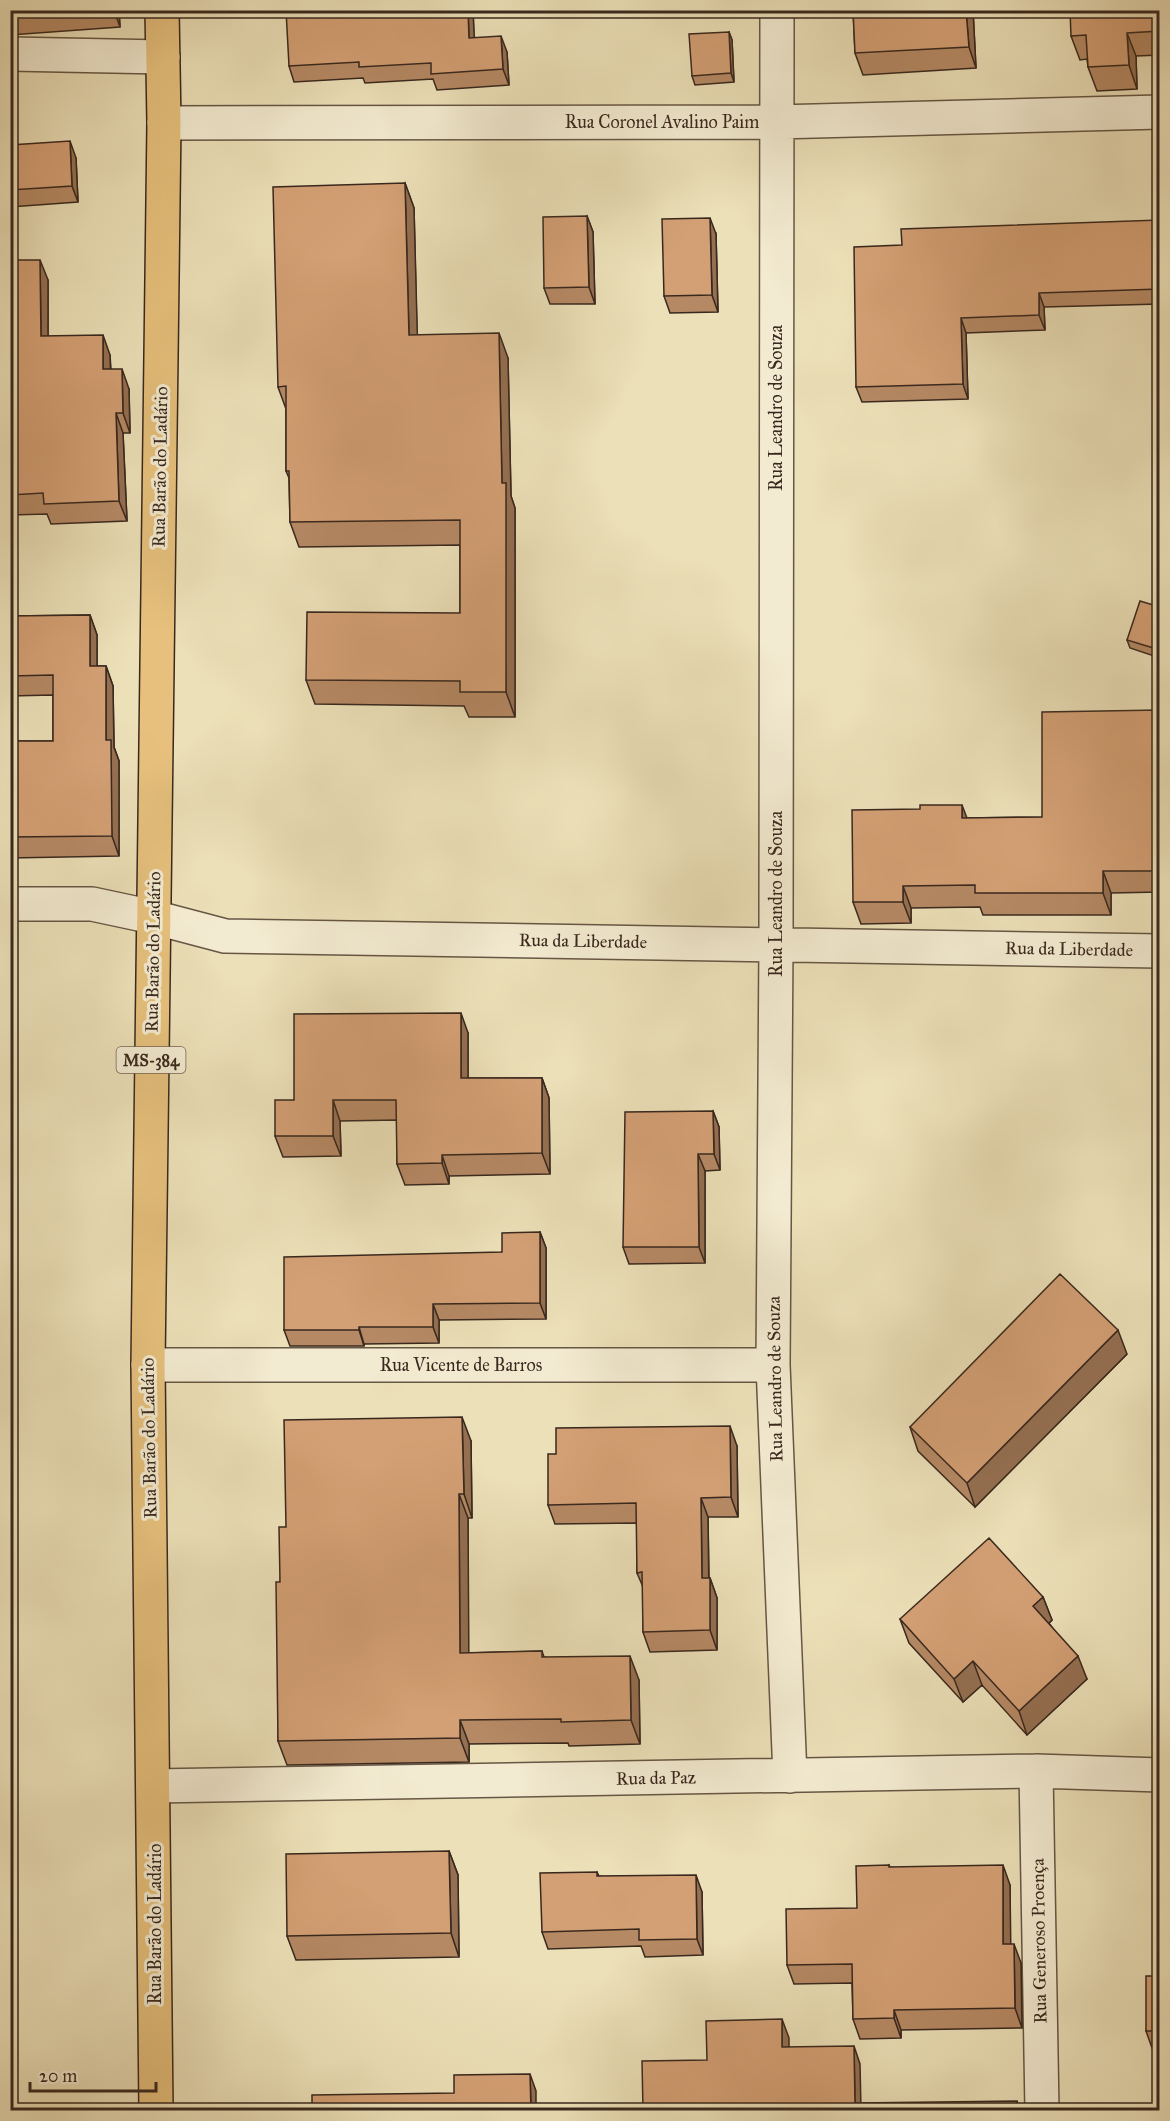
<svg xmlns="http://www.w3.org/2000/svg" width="1170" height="2121" font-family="'IM FELL Great Primer',serif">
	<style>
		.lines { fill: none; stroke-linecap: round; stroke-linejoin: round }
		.street-casing { stroke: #665644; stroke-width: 36 }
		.primary-casing { stroke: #39281e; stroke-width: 36 }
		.street { stroke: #f3ebd1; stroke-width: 33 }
		.primary { stroke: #e6c07c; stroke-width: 33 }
		.wall { fill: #b58964; stroke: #39281e; stroke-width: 1.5 }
		.shaded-wall { fill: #946f51; stroke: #39281e; stroke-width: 1.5 }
		.building { fill: #d39f74; stroke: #39281e; stroke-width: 1.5 }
		.labels { text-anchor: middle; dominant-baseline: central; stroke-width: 6; stroke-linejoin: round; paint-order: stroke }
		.shield { fill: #f3ebd1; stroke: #716254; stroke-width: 1.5 }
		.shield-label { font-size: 16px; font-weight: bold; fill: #39281e }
		.street-label { font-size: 18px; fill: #39281e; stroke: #f3ebd1 }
	</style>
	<rect width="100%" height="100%" fill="#ece0b8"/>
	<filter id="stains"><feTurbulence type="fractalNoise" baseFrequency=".00333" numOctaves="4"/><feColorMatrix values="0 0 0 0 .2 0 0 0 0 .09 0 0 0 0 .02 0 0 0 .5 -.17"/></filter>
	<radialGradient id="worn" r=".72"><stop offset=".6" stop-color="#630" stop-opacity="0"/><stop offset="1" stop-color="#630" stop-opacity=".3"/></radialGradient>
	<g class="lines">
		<g class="street-casing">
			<path id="street" d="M 777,10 L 776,944 L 773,1365 L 790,1776
				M 10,54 L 163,57
				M 164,123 L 776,122 L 1160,112
				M 10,904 L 92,904 L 153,917 L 225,936 L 1160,951
				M 148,1365 L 773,1365
				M 1036,1771 L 1042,2110
				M 153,1786 L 1036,1771 L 1160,1775"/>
		</g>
		<g class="primary-casing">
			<path id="primary" d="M 156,2110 L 148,1365 L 164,123 L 162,10"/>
		</g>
		<use href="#street" class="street"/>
		<use href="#primary" class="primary"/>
	</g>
	<path class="wall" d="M 10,10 L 119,10 L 120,27 L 10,35 Z
		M 473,10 L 474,37 L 507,52 L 509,85 L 437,90 L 433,79 L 365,83 L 363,78 L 294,82 L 289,66 Z
		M 853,10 L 973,10 L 976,68 L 863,75 L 855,53 Z
		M 1160,10 L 1160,55 L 1136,56 L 1137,89 L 1097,91 L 1088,67 L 1087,59 L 1080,60 L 1071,36 Z
		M 729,32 L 732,40 L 734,82 L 695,85 L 692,76 Z
		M 10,145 L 76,158 L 78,202 L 10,207 Z
		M 405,183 L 414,208 L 417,335 L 508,358 L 511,496 L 515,508 L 515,717 L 469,717 L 464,706 L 315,704 L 306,680 L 460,613 L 460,545 L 299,547 L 290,522 L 289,478 L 286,471 L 286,409 L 278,387 Z
		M 587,216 L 593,232 L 595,304 L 550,304 L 544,288 Z
		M 1160,220 L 1160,304 L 1044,307 L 1045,330 L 966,333 L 968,399 L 862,402 L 856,387 L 902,245 Z
		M 716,234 L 718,312 L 670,313 L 664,296 Z
		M 10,260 L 48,280 L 48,336 L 110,355 L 111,369 L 129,389 L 130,433 L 123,433 L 127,521 L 51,524 L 47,514 L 10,515 Z
		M 1160,607 L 1160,658 L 1130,648 L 1127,640 Z
		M 90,615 L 97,635 L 97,666 L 106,666 L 113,686 L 114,747 L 119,761 L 119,856 L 10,858 L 10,741 L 53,741 L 53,695 L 10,696 L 10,616 Z
		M 1160,710 L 1160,892 L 1111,893 L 1111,915 L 983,915 L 980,907 L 911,908 L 911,923 L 861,924 L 853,902 L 967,818 L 1042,817 Z
		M 468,1033 L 468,1078 L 542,1078 L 549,1098 L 550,1174 L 449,1176 L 449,1184 L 405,1185 L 397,1164 L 397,1120 L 340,1121 L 341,1156 L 283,1157 L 275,1136 L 294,1100 Z
		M 713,1111 L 719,1127 L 720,1170 L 705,1171 L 705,1263 L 629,1264 L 623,1247 Z
		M 540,1232 L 546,1248 L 546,1319 L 439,1320 L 439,1343 L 364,1344 L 364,1346 L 290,1346 L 284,1330 L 502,1252 Z
		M 1127,1354 L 975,1507 L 918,1451 L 910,1427 Z
		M 471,1441 L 472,1518 L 468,1518 L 468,1653 L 542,1651 L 544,1657 L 639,1680 L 640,1744 L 569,1746 L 568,1743 L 469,1744 L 469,1762 L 287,1765 L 278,1741 L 280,1582 L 286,1527 Z
		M 737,1446 L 738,1517 L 708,1517 L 709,1578 L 710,1578 L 717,1598 L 717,1650 L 650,1652 L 643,1632 L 643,1587 L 637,1573 L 637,1523 L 555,1524 L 548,1505 Z
		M 1043,1597 L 1052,1620 L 1049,1623 L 1087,1679 L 1027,1735 L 982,1685 L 963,1702 L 909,1643 L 900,1619 Z
		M 449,1851 L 458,1875 L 459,1957 L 296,1960 L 287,1936 Z
		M 889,1865 L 890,1867 L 1010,1885 L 1010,1944 L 1021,1963 L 1022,2028 L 901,2030 L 901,2038 L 860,2039 L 853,2019 L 852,1983 L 794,1984 L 787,1965 L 857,1908 Z
		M 597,1872 L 599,1876 L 702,1892 L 703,1955 L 645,1957 L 641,1946 L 548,1949 L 542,1932 Z
		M 1160,1976 L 1159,2048 L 1152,2048 L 1146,2031 Z"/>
	<path class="shaded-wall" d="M 114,10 L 119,10 L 120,27 Z
		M 468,10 L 473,10 L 475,54 L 469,38 Z
		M 966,10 L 973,10 L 976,68 L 969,47 Z
		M 729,32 L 732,40 L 734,82 L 731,73 Z
		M 1127,33 L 1136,56 L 1137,89 L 1129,65 Z
		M 501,36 L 507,52 L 509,85 L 503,69 Z
		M 70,141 L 76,158 L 78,202 L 72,186 Z
		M 405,183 L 414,208 L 418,360 L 409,335 Z
		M 587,216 L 593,232 L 595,304 L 589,287 Z
		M 710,218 L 716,234 L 718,312 L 712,295 Z
		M 40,260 L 48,280 L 48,356 L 41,336 Z
		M 1039,293 L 1044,307 L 1045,330 L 1039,315 Z
		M 961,318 L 966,333 L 968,399 L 963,384 Z
		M 499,333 L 508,358 L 511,496 L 515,508 L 515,717 L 506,692 Z
		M 103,335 L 110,355 L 111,389 L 103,369 Z
		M 122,369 L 129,389 L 130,433 L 123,413 Z
		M 116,413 L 123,433 L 127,521 L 119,501 Z
		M 90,615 L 97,635 L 97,686 L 90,666 Z
		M 106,666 L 113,686 L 114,747 L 119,761 L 119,856 L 112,836 L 106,740 Z
		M 962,805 L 970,826 L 962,818 Z
		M 1103,871 L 1111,893 L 1111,915 L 1103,893 Z
		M 903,886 L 911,908 L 911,923 L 903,902 Z
		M 461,1013 L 468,1033 L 468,1099 L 461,1078 Z
		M 542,1078 L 549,1098 L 550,1174 L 542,1153 Z
		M 333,1100 L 340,1121 L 341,1156 L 333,1136 Z
		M 713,1111 L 719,1127 L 720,1170 L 714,1154 Z
		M 698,1154 L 705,1171 L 705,1263 L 699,1247 Z
		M 442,1155 L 449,1176 L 449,1184 L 442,1163 Z
		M 540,1232 L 546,1248 L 546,1319 L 540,1303 Z
		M 433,1304 L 439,1320 L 439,1343 L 433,1327 Z
		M 359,1327 L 364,1344 L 364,1346 L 359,1330 Z
		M 1118,1330 L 1127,1354 L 975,1507 L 967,1483 Z
		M 462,1417 L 471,1441 L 472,1518 L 464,1494 Z
		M 730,1426 L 737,1446 L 738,1517 L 731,1497 Z
		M 459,1494 L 468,1518 L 469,1677 L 460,1653 Z
		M 701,1498 L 708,1517 L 709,1598 L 702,1578 Z
		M 710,1578 L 717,1598 L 717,1650 L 710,1630 Z
		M 1043,1597 L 1052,1620 L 1042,1630 L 1033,1606 Z
		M 630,1656 L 639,1680 L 640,1744 L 631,1720 Z
		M 1078,1656 L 1087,1679 L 1027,1735 L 1019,1711 Z
		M 973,1661 L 982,1685 L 963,1702 L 954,1679 Z
		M 460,1720 L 469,1744 L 469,1762 L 460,1738 Z
		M 449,1851 L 458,1875 L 459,1957 L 451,1933 Z
		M 1003,1865 L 1010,1885 L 1011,1963 L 1003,1944 Z
		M 696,1875 L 702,1892 L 703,1955 L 697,1939 Z
		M 1014,1944 L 1021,1963 L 1022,2028 L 1015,2008 Z
		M 894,2010 L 901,2030 L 901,2038 L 894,2018 Z
		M 782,2019 L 789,2038 L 789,2066 L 782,2047 Z
		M 854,2046 L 860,2064 L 861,2110 L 855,2103 Z
		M 530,2074 L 536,2091 L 536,2110 L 531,2110 Z
		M 1017,2101 L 1020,2110 L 1017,2110 Z"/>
	<path class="building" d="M 10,10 L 55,10 L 10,14 Z
		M 286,10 L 468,10 L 469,38 L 501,36 L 503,69 L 431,74 L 431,63 L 359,67 L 359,62 L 289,66 Z
		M 853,10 L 966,10 L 969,47 L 855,53 Z
		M 1070,10 L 1160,10 L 1160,31 L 1127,33 L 1129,65 L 1088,67 L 1086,35 L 1071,36 Z
		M 729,32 L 731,73 L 692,76 L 689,34 Z
		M 70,141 L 72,186 L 10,190 L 10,145 Z
		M 405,183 L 409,335 L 499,333 L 502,483 L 506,483 L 506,692 L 460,692 L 460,681 L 306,680 L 307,612 L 460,613 L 460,520 L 290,522 L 289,471 L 286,471 L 286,386 L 278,387 L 273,187 Z
		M 587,216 L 589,287 L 544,288 L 543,217 Z
		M 710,218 L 712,295 L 664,296 L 662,219 Z
		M 1160,220 L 1160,289 L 1039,293 L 1039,315 L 961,318 L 963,384 L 856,387 L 854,247 L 902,245 L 901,229 Z
		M 10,260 L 40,260 L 41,336 L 103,335 L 103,369 L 122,369 L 123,413 L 116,413 L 119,501 L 44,504 L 43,493 L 10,495 Z
		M 1140,601 L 1160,607 L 1160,650 L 1127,640 Z
		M 90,615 L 90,666 L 106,666 L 106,740 L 111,740 L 112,836 L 10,837 L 10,741 L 53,741 L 53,675 L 10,676 L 10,616 Z
		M 1160,710 L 1160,871 L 1103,871 L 1103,893 L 975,893 L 975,885 L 903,886 L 903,902 L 853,902 L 852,810 L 920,809 L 920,805 L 962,805 L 962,818 L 1042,817 L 1042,712 Z
		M 461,1013 L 461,1078 L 542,1078 L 542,1153 L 442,1155 L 442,1163 L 397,1164 L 396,1100 L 333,1100 L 333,1136 L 275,1136 L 275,1100 L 294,1100 L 294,1014 Z
		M 713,1111 L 714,1154 L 698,1154 L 699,1247 L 623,1247 L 625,1112 Z
		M 540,1232 L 540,1303 L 433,1304 L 433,1327 L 359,1327 L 359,1330 L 284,1330 L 284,1257 L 502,1252 L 502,1233 Z
		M 1060,1274 L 1118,1330 L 967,1483 L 910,1427 Z
		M 462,1417 L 464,1494 L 459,1494 L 460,1653 L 542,1651 L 542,1657 L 630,1656 L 631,1720 L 561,1722 L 561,1719 L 460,1720 L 460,1738 L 278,1741 L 276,1582 L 280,1582 L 279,1527 L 286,1527 L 284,1420 Z
		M 730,1426 L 731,1497 L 701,1498 L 702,1578 L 710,1578 L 710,1630 L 643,1632 L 642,1572 L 637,1573 L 636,1503 L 548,1505 L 548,1454 L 556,1454 L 556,1428 Z
		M 989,1538 L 1043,1597 L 1033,1606 L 1078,1656 L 1019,1711 L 973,1661 L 954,1679 L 900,1619 Z
		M 449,1851 L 451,1933 L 287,1936 L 286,1854 Z
		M 889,1865 L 889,1867 L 1003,1865 L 1003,1944 L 1014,1944 L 1015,2008 L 894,2010 L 894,2018 L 853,2019 L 852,1964 L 787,1965 L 786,1909 L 857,1908 L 856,1866 Z
		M 597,1872 L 597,1876 L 696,1875 L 697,1939 L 639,1940 L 639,1929 L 542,1932 L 540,1873 Z
		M 1146,1976 L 1160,1976 L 1160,2094 L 1159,2031 L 1146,2031 Z
		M 782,2019 L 782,2047 L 854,2046 L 855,2103 L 1017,2101 L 1017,2110 L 643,2110 L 642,2061 L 707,2060 L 706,2021 Z
		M 530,2074 L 531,2110 L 312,2110 L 312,2095 L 454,2093 L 454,2075 Z
		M 1160,2108 L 1160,2110 L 1141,2110 L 1141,2109 Z"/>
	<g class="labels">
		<rect class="shield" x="116.5" y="1047" width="69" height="26" rx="4.5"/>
		<g class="shield-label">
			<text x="151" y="1060">MS-384</text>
		</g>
		<g class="street-label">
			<text x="662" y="122">Rua Coronel Avalino Paim</text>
			<text transform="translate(776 408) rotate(-90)">Rua Leandro de Souza</text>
			<text transform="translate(160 467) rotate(-89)">Rua Barão do Ladário</text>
			<text transform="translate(776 894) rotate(-90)">Rua Leandro de Souza</text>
			<text transform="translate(583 941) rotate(1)">Rua da Liberdade</text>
			<text transform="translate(1069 949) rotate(1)">Rua da Liberdade</text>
			<text transform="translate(153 952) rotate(-89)">Rua Barão do Ladário</text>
			<text x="461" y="1365">Rua Vicente de Barros</text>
			<text transform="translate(775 1379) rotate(-91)">Rua Leandro de Souza</text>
			<text transform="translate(149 1438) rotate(-91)">Rua Barão do Ladário</text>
			<text transform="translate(656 1778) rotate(-1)">Rua da Paz</text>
			<text transform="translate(155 1924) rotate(-90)">Rua Barão do Ladário</text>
			<text transform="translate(1039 1941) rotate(-91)">Rua Generoso Proença</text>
		</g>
	</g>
	<rect width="1170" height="2121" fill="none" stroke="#ece0b8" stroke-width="36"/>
	<rect x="12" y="12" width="1146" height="2097" fill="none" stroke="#39281e" stroke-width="3"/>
	<rect x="18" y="18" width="1134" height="2085" fill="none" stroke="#39281e" stroke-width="1.5"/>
	<path d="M30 2082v9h126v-9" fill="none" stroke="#39281e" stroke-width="3"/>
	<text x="39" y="2082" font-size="18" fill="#39281e" stroke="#f3ebd1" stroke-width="4.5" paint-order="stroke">20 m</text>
	<rect width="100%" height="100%" filter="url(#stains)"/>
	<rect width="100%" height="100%" fill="url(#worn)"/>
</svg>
